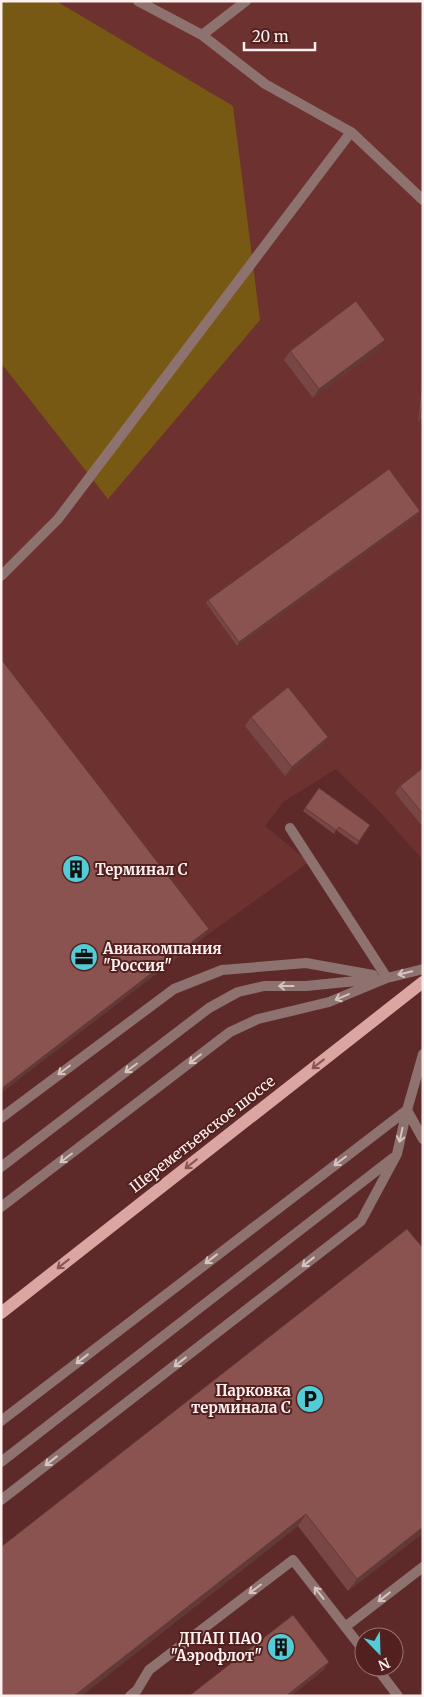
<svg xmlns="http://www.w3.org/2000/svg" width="424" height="1697" font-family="Merriweather,serif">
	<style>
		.built { fill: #6d3130 }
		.green { fill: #785913 }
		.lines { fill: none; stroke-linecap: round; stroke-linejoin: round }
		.service { stroke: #8d7270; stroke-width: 10 }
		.primary { stroke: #dba5a2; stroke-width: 12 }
		.wall { fill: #784745 }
		.shaded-wall { fill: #613a38 }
		.building { fill: #8b5350; stroke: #613a38 }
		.oneway { stroke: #d6c4c3 }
		.oneway2 { stroke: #895553 }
		.labels { text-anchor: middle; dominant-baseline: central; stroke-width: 4; stroke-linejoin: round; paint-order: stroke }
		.poi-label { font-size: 15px; font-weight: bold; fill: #fef0ef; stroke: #52201f; text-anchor: start }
		.street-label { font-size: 15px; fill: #fef0ef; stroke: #52201f }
	</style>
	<rect width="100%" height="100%" fill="#5e2a29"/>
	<path class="built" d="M 1,1 L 423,1 L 423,860 L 382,814 L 336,769 L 283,802 L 265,826 L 309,862 L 203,938 L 1,1093 Z"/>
	<path class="green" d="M 1,1 L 56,1 L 233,106 L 260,320 L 108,499 L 1,363 Z"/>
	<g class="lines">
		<path class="service" d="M 138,1 L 202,35 L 246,1
			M 202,35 L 265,84 L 351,132 L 423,200
			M 1,576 L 58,519 L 351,132
			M 290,828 L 387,978
			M 1,1118 L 174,989 L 222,970 L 306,963 L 373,975
			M 1,1167 L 209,1008 L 238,992 L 264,986 L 306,986 L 376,979
			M 1,1207 L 230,1032 L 258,1019 L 329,1002 L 387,978 L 423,969
			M 1,1421 L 407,1110 L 423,1139
			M 1,1462 L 393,1158
			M 1,1500 L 361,1221 L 397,1154 L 407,1110 L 423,1054
			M 345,1627 L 423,1567
			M 376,1667 L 398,1696
			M 130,1696 L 137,1690 L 149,1670 L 293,1560 L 364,1651"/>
		<path class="primary" d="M 1,1313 L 423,982"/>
	</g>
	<path class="wall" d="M 379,349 L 313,398 L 284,360 L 290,351 Z
		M 423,378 L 423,423 L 418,422 Z
		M 420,511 L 418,515 L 237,646 L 206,603 L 208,600 Z
		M 251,717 L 328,737 L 322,746 L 285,776 L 245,726 Z
		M 423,768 L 423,827 L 395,793 L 400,786 Z
		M 319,788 L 370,825 L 357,845 L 336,830 L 334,834 L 303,811 Z
		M 407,1229 L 423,1533 L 348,1591 L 298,1526 L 81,1696 L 1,1696 Z"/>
	<path class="shaded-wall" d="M 385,340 L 379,349 L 313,398 L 319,389 Z
		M 420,419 L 423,419 L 423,423 L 418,422 Z
		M 420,511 L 418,515 L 237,646 L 239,642 Z
		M 328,737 L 322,746 L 285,776 L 292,767 Z
		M 209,929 L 203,938 L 1,1093 L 1,1089 Z
		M 306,1514 L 298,1526 L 81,1696 L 74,1696 Z
		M 423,1527 L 423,1533 L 348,1591 L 357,1579 Z
		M 329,1662 L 323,1671 L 291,1696 L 286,1696 Z"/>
	<path class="building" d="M 356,301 L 385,340 L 319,389 L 290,351 Z
		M 423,396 L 423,419 L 420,419 Z
		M 389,469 L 420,511 L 239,642 L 208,600 Z
		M 1,659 L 209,929 L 1,1089 Z
		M 288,687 L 328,737 L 292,767 L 251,717 Z
		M 423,768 L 423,814 L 400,786 Z
		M 319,788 L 370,825 L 359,841 L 339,827 L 336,830 L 305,808 Z
		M 407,1229 L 423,1248 L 423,1527 L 357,1579 L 306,1514 L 74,1696 L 1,1696 L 1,1547 Z
		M 293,1615 L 329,1662 L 286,1696 L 189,1696 Z"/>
	<defs><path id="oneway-shaft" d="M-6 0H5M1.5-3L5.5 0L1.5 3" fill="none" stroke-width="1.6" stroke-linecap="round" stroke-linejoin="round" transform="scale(1.25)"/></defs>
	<g class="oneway">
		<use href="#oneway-shaft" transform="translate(405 973) rotate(166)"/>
		<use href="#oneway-shaft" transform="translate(286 986) rotate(180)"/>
		<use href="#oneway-shaft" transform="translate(342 997) rotate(157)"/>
		<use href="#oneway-shaft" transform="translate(195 1059) rotate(142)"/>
		<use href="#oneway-shaft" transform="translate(131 1068) rotate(143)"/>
		<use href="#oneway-shaft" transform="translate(64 1070) rotate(143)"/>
		<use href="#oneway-shaft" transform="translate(401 1135) rotate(102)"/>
		<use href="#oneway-shaft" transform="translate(66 1158) rotate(143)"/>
		<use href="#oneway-shaft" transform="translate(340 1161) rotate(143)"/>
		<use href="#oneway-shaft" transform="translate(211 1259) rotate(142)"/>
		<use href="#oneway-shaft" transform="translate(308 1262) rotate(142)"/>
		<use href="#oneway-shaft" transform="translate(82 1359) rotate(142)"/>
		<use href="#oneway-shaft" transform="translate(180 1362) rotate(142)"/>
		<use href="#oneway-shaft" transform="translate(51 1461) rotate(142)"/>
		<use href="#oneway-shaft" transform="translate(255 1589) rotate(143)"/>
		<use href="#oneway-shaft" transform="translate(319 1593) rotate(-128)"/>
		<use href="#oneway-shaft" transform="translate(384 1597) rotate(142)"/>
	</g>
	<g class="oneway2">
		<use href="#oneway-shaft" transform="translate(318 1064) rotate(142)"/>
		<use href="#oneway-shaft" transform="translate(191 1164) rotate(142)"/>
		<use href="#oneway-shaft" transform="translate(63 1264) rotate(142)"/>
	</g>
	<defs>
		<g id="building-disc" transform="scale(1.4375)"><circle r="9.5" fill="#52ccd6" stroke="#52201f"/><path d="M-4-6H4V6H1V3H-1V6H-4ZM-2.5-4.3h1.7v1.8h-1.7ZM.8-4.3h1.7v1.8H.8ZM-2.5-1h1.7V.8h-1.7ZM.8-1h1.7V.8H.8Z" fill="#111"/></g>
		<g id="office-disc" transform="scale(1.4375)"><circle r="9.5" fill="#52ccd6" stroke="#52201f"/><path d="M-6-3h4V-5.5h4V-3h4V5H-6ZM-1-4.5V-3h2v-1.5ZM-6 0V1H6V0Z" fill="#111"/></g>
		<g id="parking-disc" transform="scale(1.4375)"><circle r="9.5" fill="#52ccd6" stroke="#52201f"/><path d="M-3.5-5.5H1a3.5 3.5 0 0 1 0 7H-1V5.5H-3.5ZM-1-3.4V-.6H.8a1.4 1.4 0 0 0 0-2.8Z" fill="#111"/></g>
	</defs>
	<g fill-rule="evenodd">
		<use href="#building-disc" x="76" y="869"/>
		<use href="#office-disc" x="84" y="957"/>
		<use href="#parking-disc" x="310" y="1399"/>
		<use href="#building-disc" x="281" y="1647"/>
	</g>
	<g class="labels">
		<g class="poi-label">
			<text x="95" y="869">Терминал C</text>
			<text x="103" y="948">Авиакомпания<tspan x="103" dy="17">"Россия"</tspan></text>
			<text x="291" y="1390" text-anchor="end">Парковка<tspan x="291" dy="17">терминала C</tspan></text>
			<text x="262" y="1638" text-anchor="end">ДПАП ПАО<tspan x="262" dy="17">"Аэрофлот"</tspan></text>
		</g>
		<g class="street-label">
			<text transform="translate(202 1134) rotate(-38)">Шереметьевское шоссе</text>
		</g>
	</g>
	<rect width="424" height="1697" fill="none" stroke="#fef0ef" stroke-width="5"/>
	<g transform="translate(379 1652) rotate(157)"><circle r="24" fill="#52201f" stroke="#977372"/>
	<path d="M0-4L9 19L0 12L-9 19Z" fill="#52ccd6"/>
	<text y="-8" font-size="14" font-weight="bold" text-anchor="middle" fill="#fef0ef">N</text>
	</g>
	<path d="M244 42v8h71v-8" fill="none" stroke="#fef0ef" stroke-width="2.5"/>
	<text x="252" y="42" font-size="15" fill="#fef0ef" stroke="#52201f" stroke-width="4" paint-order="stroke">20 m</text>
</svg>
